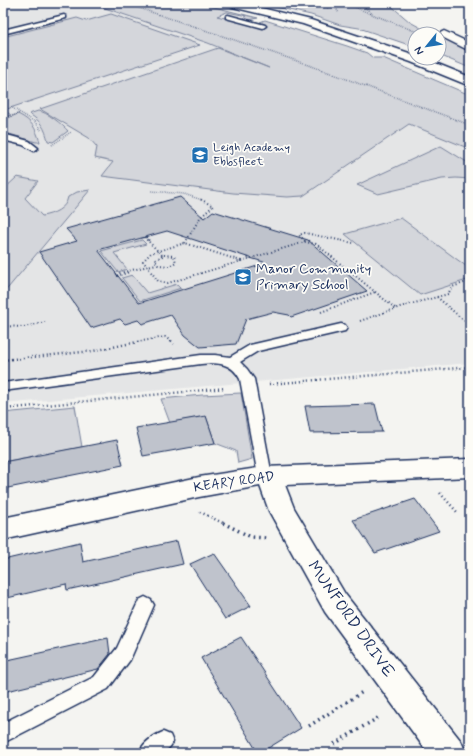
<svg xmlns="http://www.w3.org/2000/svg" width="473" height="756" font-family="Mynerve,sans-serif">
	<style>
		.built { fill: #e4e5e6 }
		.green { fill: #d4d6db; stroke: #78829c }
		.building { fill: #bfc3cc; stroke: #1b2f5e; fill-rule: evenodd }
		.lines { fill: none; stroke-linecap: round; stroke-linejoin: round }
		.lane-casing { stroke: #1b2f5e; stroke-width: 3 }
		.street-casing { stroke: #1b2f5e; stroke-width: 3 }
		.secondary-casing { stroke: #1b2f5e; stroke-width: 3 }
		.path-far3 { stroke: #1b2f5e; stroke-width: 1.5; stroke-dasharray: 0.5 1.5; stroke-linecap: butt }
		.path-far2 { stroke: #1b2f5e; stroke-width: 2; stroke-dasharray: 1 2.5; stroke-linecap: butt }
		.path-far1 { stroke: #1b2f5e; stroke-width: 2.5; stroke-dasharray: 1 3; stroke-linecap: butt }
		.path { stroke: #1b2f5e; stroke-width: 3.5; stroke-dasharray: 1.5 4; stroke-linecap: butt }
		.lane { fill: #fdfcf7; fill-rule: evenodd }
		.street { fill: #fdfcf7; fill-rule: evenodd }
		.secondary { fill: #fdfcf7; fill-rule: evenodd }
		.labels { text-anchor: middle; dominant-baseline: central; stroke-width: 3.5; stroke-linejoin: round; paint-order: stroke }
		.far-poi-label { font-size: 12px; fill: #1b2f5e; stroke: #fdfcf7; text-anchor: start }
		.poi-label { font-size: 14px; fill: #1b2f5e; stroke: #fdfcf7; text-anchor: start }
		.street-label { font-size: 14px; fill: #1b2f5e; stroke: #fdfcf7 }
		.near-street-label { font-size: 17px; fill: #1b2f5e; stroke: #fdfcf7 }
	</style>
	<rect width="100%" height="100%" fill="#f4f4f1"/>
	<filter id="ink" filterUnits="userSpaceOnUse"><feTurbulence type="fractalNoise" baseFrequency=".025" numOctaves="2"/><feDisplacementMap in="SourceGraphic" scale="8" xChannelSelector="R" yChannelSelector="G"/><feConvolveMatrix kernelMatrix="1 2 1 2 8 2 1 2 1" color-interpolation-filters="sRGB"/></filter>
	<g filter="url(#ink)">
		<path class="built" d="M 3,3 L 90,3 L 208,43 L 470,148 L 470,363 L 3,404 Z"/>
		<path class="green" d="M 90,3 L 198,3 L 258,18 L 249,20 L 242,19 L 247,16 L 227,12 L 217,16 L 261,27 L 266,25 L 260,22 L 265,20 L 347,46 L 367,53 L 373,58 L 383,58 L 470,95 L 470,149 L 409,124 L 303,196 L 287,197 L 233,193 L 102,176 L 113,162 L 95,158 L 97,147 L 89,138 L 40,109 L 218,48 L 269,68 L 208,43 Z
			M 258,3 L 396,3 L 389,4 L 410,22 L 432,34 L 415,34 L 415,47 L 359,28 L 340,25 L 311,15 Z
			M 111,14 L 200,45 L 4,110 L 11,115 L 3,118 L 3,37 L 77,18 L 86,21 Z
			M 439,34 L 470,50 L 470,68 L 439,55 Z
			M 38,111 C 46,111 63,125 68,131 L 53,142 L 48,141 C 45,128 41,121 29,114 Z
			M 18,114 C 33,122 35,127 40,142 L 36,142 L 3,132 L 3,120 Z
			M 441,146 L 470,164 L 470,179 L 456,178 L 442,179 L 378,194 L 357,185 Z
			M 17,177 L 38,181 L 25,198 L 42,216 C 53,214 66,209 68,197 L 77,192 L 90,190 L 3,294 L 3,190 Z
			M 401,218 L 470,269 L 470,279 L 420,295 L 345,234 Z
			M 142,240 L 146,244 L 114,253 L 127,269 L 118,272 L 101,251 Z
			M 132,275 L 147,293 L 177,284 L 181,288 L 140,301 L 122,278 Z
			M 241,393 L 252,459 L 238,463 L 236,451 L 215,443 L 206,416 L 170,423 L 161,399 L 202,395 Z
			M 75,406 L 82,447 L 47,454 L 43,452 L 34,456 L 3,462 L 3,413 Z"/>
		<path class="building" d="M 180,197 L 204,218 L 213,211 L 308,240 L 367,291 L 291,317 L 289,315 L 273,312 L 246,319 L 236,344 L 200,347 L 185,335 L 171,315 L 142,324 L 138,320 L 125,324 L 120,319 L 91,328 L 39,252 L 77,241 L 66,229 ZM 167,231 L 247,257 L 267,263 L 139,303 L 98,250 Z
			M 375,404 L 382,432 L 310,433 L 305,406 Z
			M 206,416 L 215,443 L 143,456 L 136,428 Z
			M 117,440 L 123,465 L 3,489 L 3,462 Z
			M 415,499 L 439,531 L 375,553 L 353,520 Z
			M 177,541 L 183,564 L 67,590 L 66,584 L 3,599 L 3,560 L 80,542 L 83,562 Z
			M 214,553 L 251,606 L 225,619 L 190,564 Z
			M 241,637 L 301,728 L 260,753 L 258,753 L 201,658 Z
			M 108,638 L 110,654 L 98,669 L 3,692 L 3,661 Z"/>
		<g class="lines">
			<g class="lane-casing">
				<path id="lane" d="M 64,15 L 66,16 L 66,18 L 3,34 L 3,30 Z
					M 228,15 L 265,25 L 266,26 L 263,28 L 226,18 L 226,16 Z
					M 3,134 L 29,141 L 38,148 L 34,151 L 23,145 L 3,140 Z
					M 341,324 L 345,325 L 347,328 L 345,331 L 258,351 L 240,362 L 247,369 L 254,379 L 272,476 L 270,480 L 265,482 L 260,480 L 258,476 L 240,379 C 232,363 218,362 201,364 L 3,391 L 3,383 L 201,355 L 215,355 L 230,357 L 250,345 Z
					M 145,597 L 151,600 L 154,605 L 130,660 L 108,689 L 3,743 L 3,723 L 94,677 L 117,648 L 139,600 Z
					M 163,732 L 170,735 L 173,742 C 166,756 154,753 139,753 C 143,743 153,736 163,732 Z"/>
			</g>
			<g class="street-casing">
				<path id="street" d="M 444,31 L 470,43 L 470,51 L 440,36 L 438,34 Z
					M 470,459 L 470,477 L 285,485 L 294,508 L 345,594 L 461,741 L 466,753 L 428,753 L 325,612 L 269,511 L 260,486 L 199,497 L 3,540 L 3,518 L 199,477 L 265,467 Z"/>
			</g>
			<g class="secondary-casing">
				<path id="secondary" d="M 223,3 L 241,3 L 311,20 L 415,55 L 415,58 L 423,58 L 470,77 L 470,86 L 411,62 L 303,24 L 224,5 Z"/>
			</g>
			<path class="path-far3" d="M 124,3 L 309,65 L 470,125
				M 321,3 L 328,8
				M 333,3 L 339,13
				M 344,3 L 422,34
				M 361,3 L 372,14
				M 11,107 L 35,122 L 42,131
				M 3,119 L 20,113
				M 52,145 L 71,132
				M 151,191 L 184,194 L 202,200"/>
			<path class="path-far2" d="M 144,237 L 162,255
				M 146,237 L 150,242
				M 305,241 L 299,235 L 305,233 L 353,243
				M 185,243 L 200,218 L 213,206 L 200,199
				M 164,255 L 174,256 L 176,262 L 169,266 L 158,265 L 155,260 Z
				M 241,261 L 185,243 L 151,253 L 143,261 L 158,281 L 168,283 L 305,242 L 316,244 L 395,308
				M 116,274 L 156,264
				M 117,276 L 130,272
				M 437,297 L 470,326
				M 321,312 L 375,292
				M 360,321 L 400,307 L 448,294 L 452,287 L 470,281
				M 3,326 L 24,327 L 45,322
				M 137,342 L 165,337 L 172,342"/>
			<path class="path-far1" d="M 171,341 L 174,344
				M 3,360 L 93,351 L 142,341
				M 269,384 L 470,367
				M 3,409 L 226,388
				M 440,493 L 457,512
				M 200,512 L 225,524"/>
			<path class="path" d="M 223,523 L 251,537 L 267,538
				M 309,726 L 364,691
				M 334,744 L 381,716"/>
			<use href="#lane" class="lane"/>
			<use href="#street" class="street"/>
			<use href="#secondary" class="secondary"/>
		</g>
	</g>
	<defs>
		<g id="school-square" transform="scale(0.9)"><rect x="-9" y="-9" width="18" height="18" rx="4" fill="#1f6fb2" stroke="#fdfcf7"/><path d="M0-5L7-2L0 1L-7-2ZM-4 1L0 2.5L4 1V4Q0 6-4 4Z" fill="#fff"/></g>
	</defs>
	<g fill-rule="evenodd">
		<use href="#school-square" x="200" y="155"/>
		<use href="#school-square" x="243" y="277"/>
	</g>
	<g class="labels">
		<g class="far-poi-label">
			<text x="213" y="148">Leigh Academy<tspan x="213" dy="14">Ebbsfleet</tspan></text>
		</g>
		<g class="poi-label">
			<text x="256" y="269">Manor Community<tspan x="256" dy="16">Primary School</tspan></text>
		</g>
		<g class="street-label">
			<text transform="translate(234 482) rotate(-8)">KEARY ROAD</text>
		</g>
		<g class="near-street-label">
			<text transform="translate(351 619) rotate(55)">MUNFORD DRIVE</text>
		</g>
	</g>
	<rect width="473" height="756" fill="none" stroke="#fdfcf7" stroke-width="16"/>
	<rect x="8" y="8" width="457" height="740" fill="none" stroke="#1b2f5e" stroke-width="1.5" filter="url(#ink)"/>
	<g transform="translate(427 46) rotate(240)"><circle r="19" fill="#fdfcf7" stroke="#a3aaba"/>
	<path d="M0-3L7 15L0 10L-7 15Z" fill="#1f6fb2"/>
	<text y="-6" font-size="11" font-weight="bold" text-anchor="middle" fill="#1b2f5e">N</text>
	</g>
</svg>
